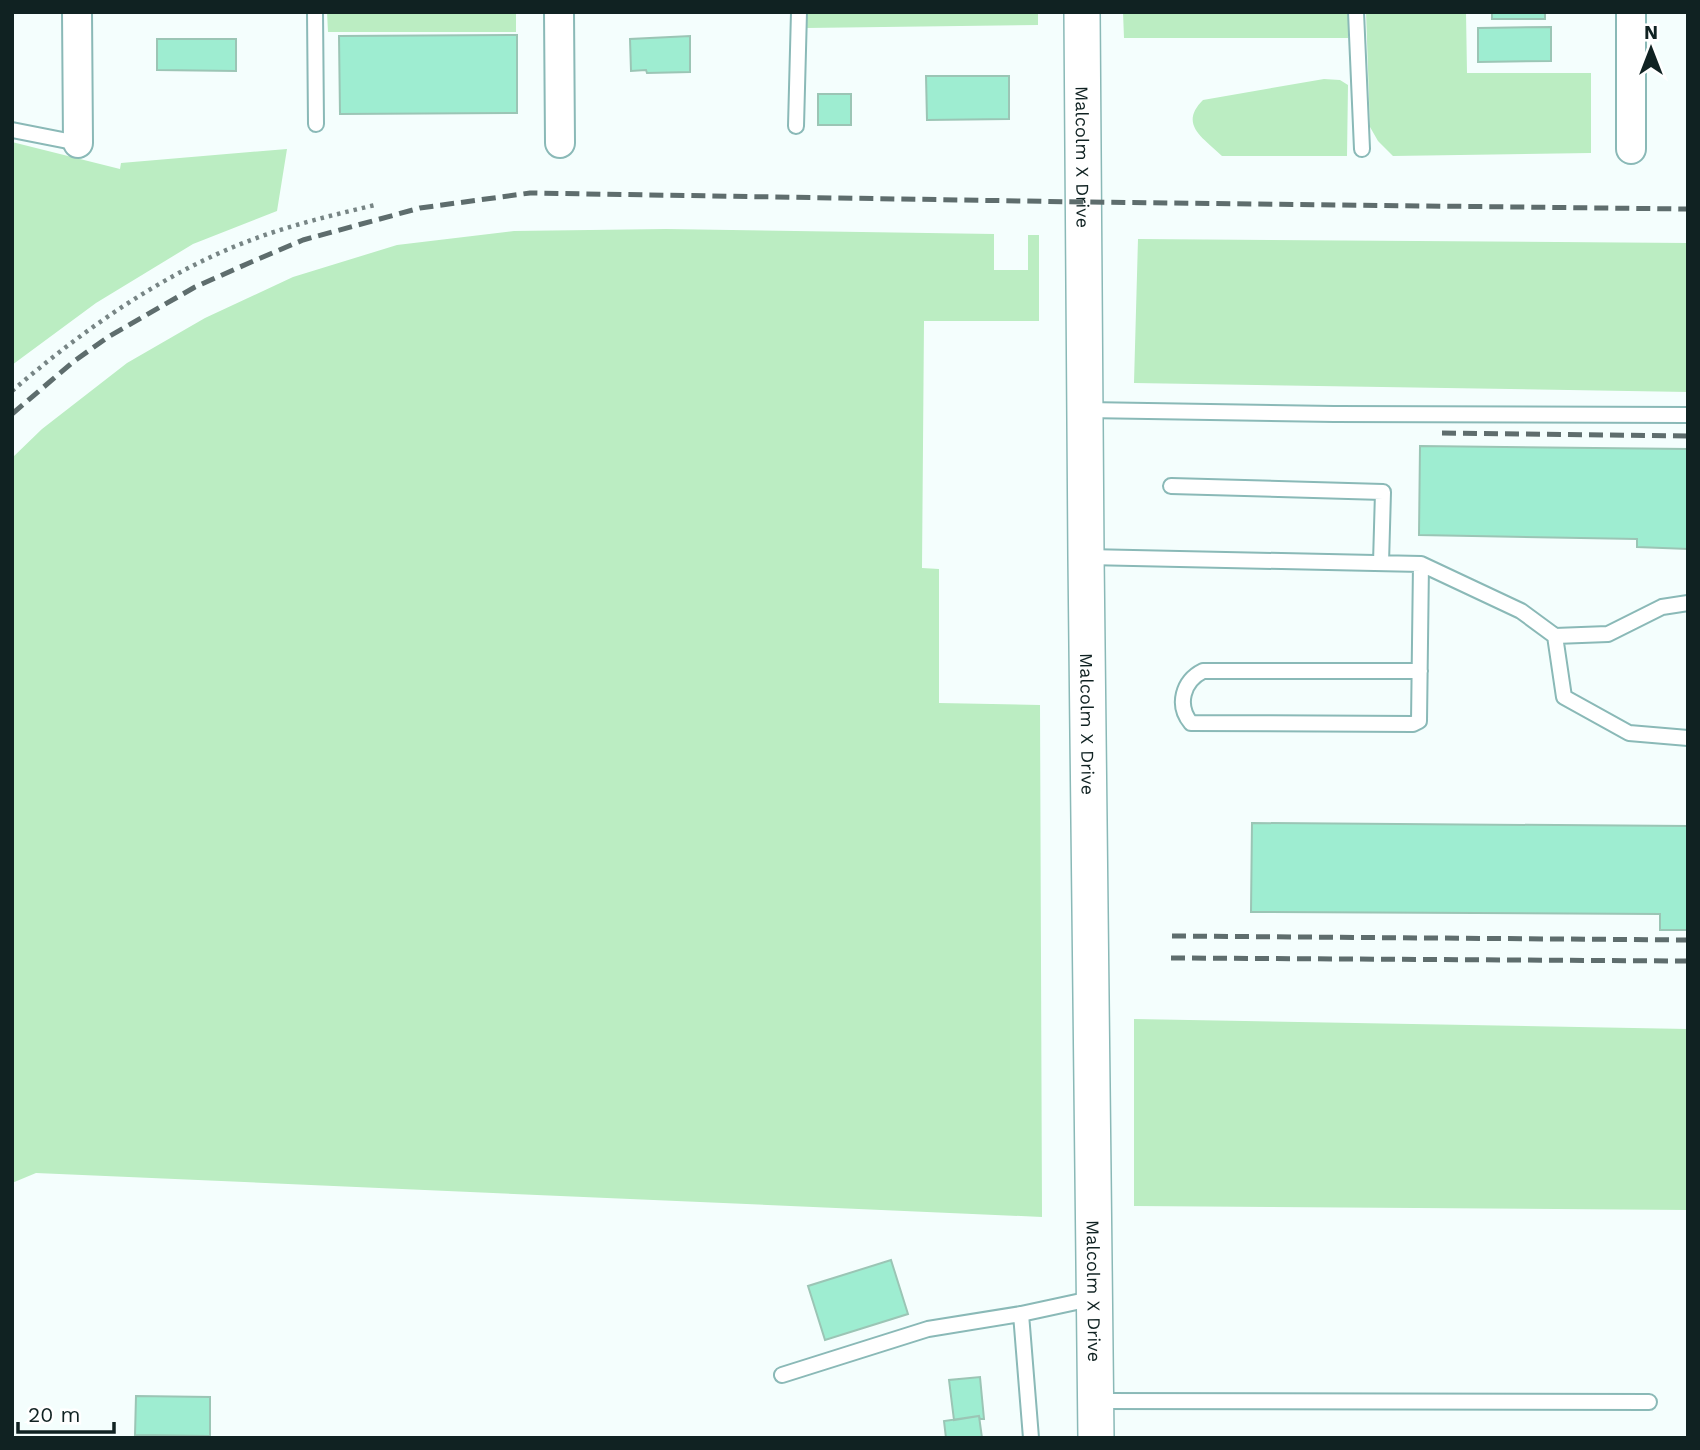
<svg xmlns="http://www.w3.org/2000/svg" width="1700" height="1450" font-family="'Work Sans',sans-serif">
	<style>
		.green { fill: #bbedc2 }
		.building { fill: #9eedd1; stroke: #9bc5b5; stroke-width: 2 }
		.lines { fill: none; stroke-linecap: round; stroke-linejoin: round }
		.service-casing { stroke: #8ab9b7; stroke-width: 18 }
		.minor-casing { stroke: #8ab9b7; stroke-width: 32 }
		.tertiary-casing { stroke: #8ab9b7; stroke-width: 38 }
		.path { stroke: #778585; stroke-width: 4.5; stroke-dasharray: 3.5 5; stroke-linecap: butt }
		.service { stroke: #fff; stroke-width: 14 }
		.minor { stroke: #fff; stroke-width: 28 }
		.tertiary { stroke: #fff; stroke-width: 35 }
		.rail { stroke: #5e6d6d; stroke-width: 5; stroke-dasharray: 14 7; stroke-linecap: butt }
		.labels { text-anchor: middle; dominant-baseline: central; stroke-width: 6; stroke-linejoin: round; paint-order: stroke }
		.street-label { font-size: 18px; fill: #102222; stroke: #fff }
	</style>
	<rect width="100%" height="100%" fill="#f4fefd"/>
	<path class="green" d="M 327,12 L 516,12 L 516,32 L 328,32 Z
		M 806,12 L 1038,12 L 1038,25 L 806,28 Z
		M 1123,12 L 1348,12 L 1348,38 L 1124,38 Z
		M 1366,12 L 1466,12 L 1467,73 L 1591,73 L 1591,153 L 1393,156 L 1378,141 L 1370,127 Z
		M 1324,79 L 1340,80 L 1348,85 L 1347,156 L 1222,156 C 1204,138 1178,125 1203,100 Z
		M 12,142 L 120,169 L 121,163 L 287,149 L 277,211 L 193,244 L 96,303 L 12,365 Z
		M 666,229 L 994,234 L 994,270 L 1028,270 L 1028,235 L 1039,235 L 1039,321 L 924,321 L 922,568 L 939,569 L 939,703 L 1040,705 L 1042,1217 L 36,1173 L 12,1183 L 12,458 L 42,429 L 127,363 L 205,318 L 293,277 L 397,245 L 514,231 Z
		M 1138,239 L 1688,243 L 1688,392 L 1134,383 Z
		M 1134,1019 L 1688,1029 L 1688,1210 L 1134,1206 Z"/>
	<path class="building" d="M 1492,12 L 1545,12 L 1545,19 L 1492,19 Z
		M 1551,27 L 1551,61 L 1478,62 L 1478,28 Z
		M 517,35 L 517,113 L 340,114 L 339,36 Z
		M 690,36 L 690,72 L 647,73 L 646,70 L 631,71 L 630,39 Z
		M 157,39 L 236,39 L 236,71 L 157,70 Z
		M 926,76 L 1009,76 L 1009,119 L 927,120 Z
		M 818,94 L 851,94 L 851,125 L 818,125 Z
		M 1420,446 L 1688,449 L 1688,549 L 1637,547 L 1637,539 L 1419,535 Z
		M 1252,823 L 1688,826 L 1688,930 L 1660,930 L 1660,914 L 1251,912 Z
		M 891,1260 L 908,1314 L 825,1340 L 808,1286 Z
		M 980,1377 L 984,1419 L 980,1419 L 979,1416 L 954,1420 L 949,1380 Z
		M 136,1396 L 210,1397 L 210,1436 L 135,1435 Z
		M 979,1416 L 982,1438 L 946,1438 L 944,1421 Z"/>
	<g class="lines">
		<g class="service-casing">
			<path id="service" d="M 315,12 L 316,124
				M 1356,12 L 1362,149
				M 796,126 L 799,12
				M 12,130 L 78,143
				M 1086,410 L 1334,414 L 1688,415
				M 1171,486 L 1383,492 L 1381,563
				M 1087,557 L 1421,564 L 1521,611 L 1555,636 L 1564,697 L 1629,733 L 1688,738
				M 1555,636 L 1608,634 L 1662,607 L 1688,603
				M 1420,671 L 1203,671 C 1183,681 1176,705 1191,723 L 1413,724 L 1419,721 L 1421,564
				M 782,1375 L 928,1329 L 1021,1314
				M 1096,1401 L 1649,1402
				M 1031,1438 L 1021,1314 L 1095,1298"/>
		</g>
		<g class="minor-casing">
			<path id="minor" d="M 77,12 L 78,143
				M 559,12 L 560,143
				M 1631,149 L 1631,12"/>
		</g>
		<g class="tertiary-casing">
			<g id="tertiary">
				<path id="s1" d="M 1082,12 L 1086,557 L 1096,1438"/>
			</g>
		</g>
		<path class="path" d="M 12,391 C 83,330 163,273 251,240 C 291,225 333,215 375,205"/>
		<use href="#service" class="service"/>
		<use href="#minor" class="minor"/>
		<use href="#tertiary" class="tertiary"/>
		<path class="rail" d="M 12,414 L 73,362 L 108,337 L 195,287 L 249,263 L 303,240 L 420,208 L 530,193 L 1084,202 L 1688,209
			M 1442,433 L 1688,436
			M 1172,936 L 1688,940
			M 1171,958 L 1688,961"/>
	</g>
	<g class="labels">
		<g class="street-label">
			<text stroke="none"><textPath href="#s1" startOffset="145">Malcolm X Drive</textPath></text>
			<text stroke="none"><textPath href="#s1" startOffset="712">Malcolm X Drive</textPath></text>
			<text stroke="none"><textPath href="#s1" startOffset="1279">Malcolm X Drive</textPath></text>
		</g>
	</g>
	<rect width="1700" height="1450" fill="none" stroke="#102222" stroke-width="28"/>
	<g transform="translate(1651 49)" stroke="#ffffff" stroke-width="5" paint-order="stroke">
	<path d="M0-5L12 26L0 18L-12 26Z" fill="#102222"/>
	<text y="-10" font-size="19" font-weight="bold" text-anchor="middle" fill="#102222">N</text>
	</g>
	<path d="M18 1422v10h96v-10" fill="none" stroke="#102222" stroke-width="3.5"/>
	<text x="28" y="1422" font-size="21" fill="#102222" stroke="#ffffff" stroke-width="5" paint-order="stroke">20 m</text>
</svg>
